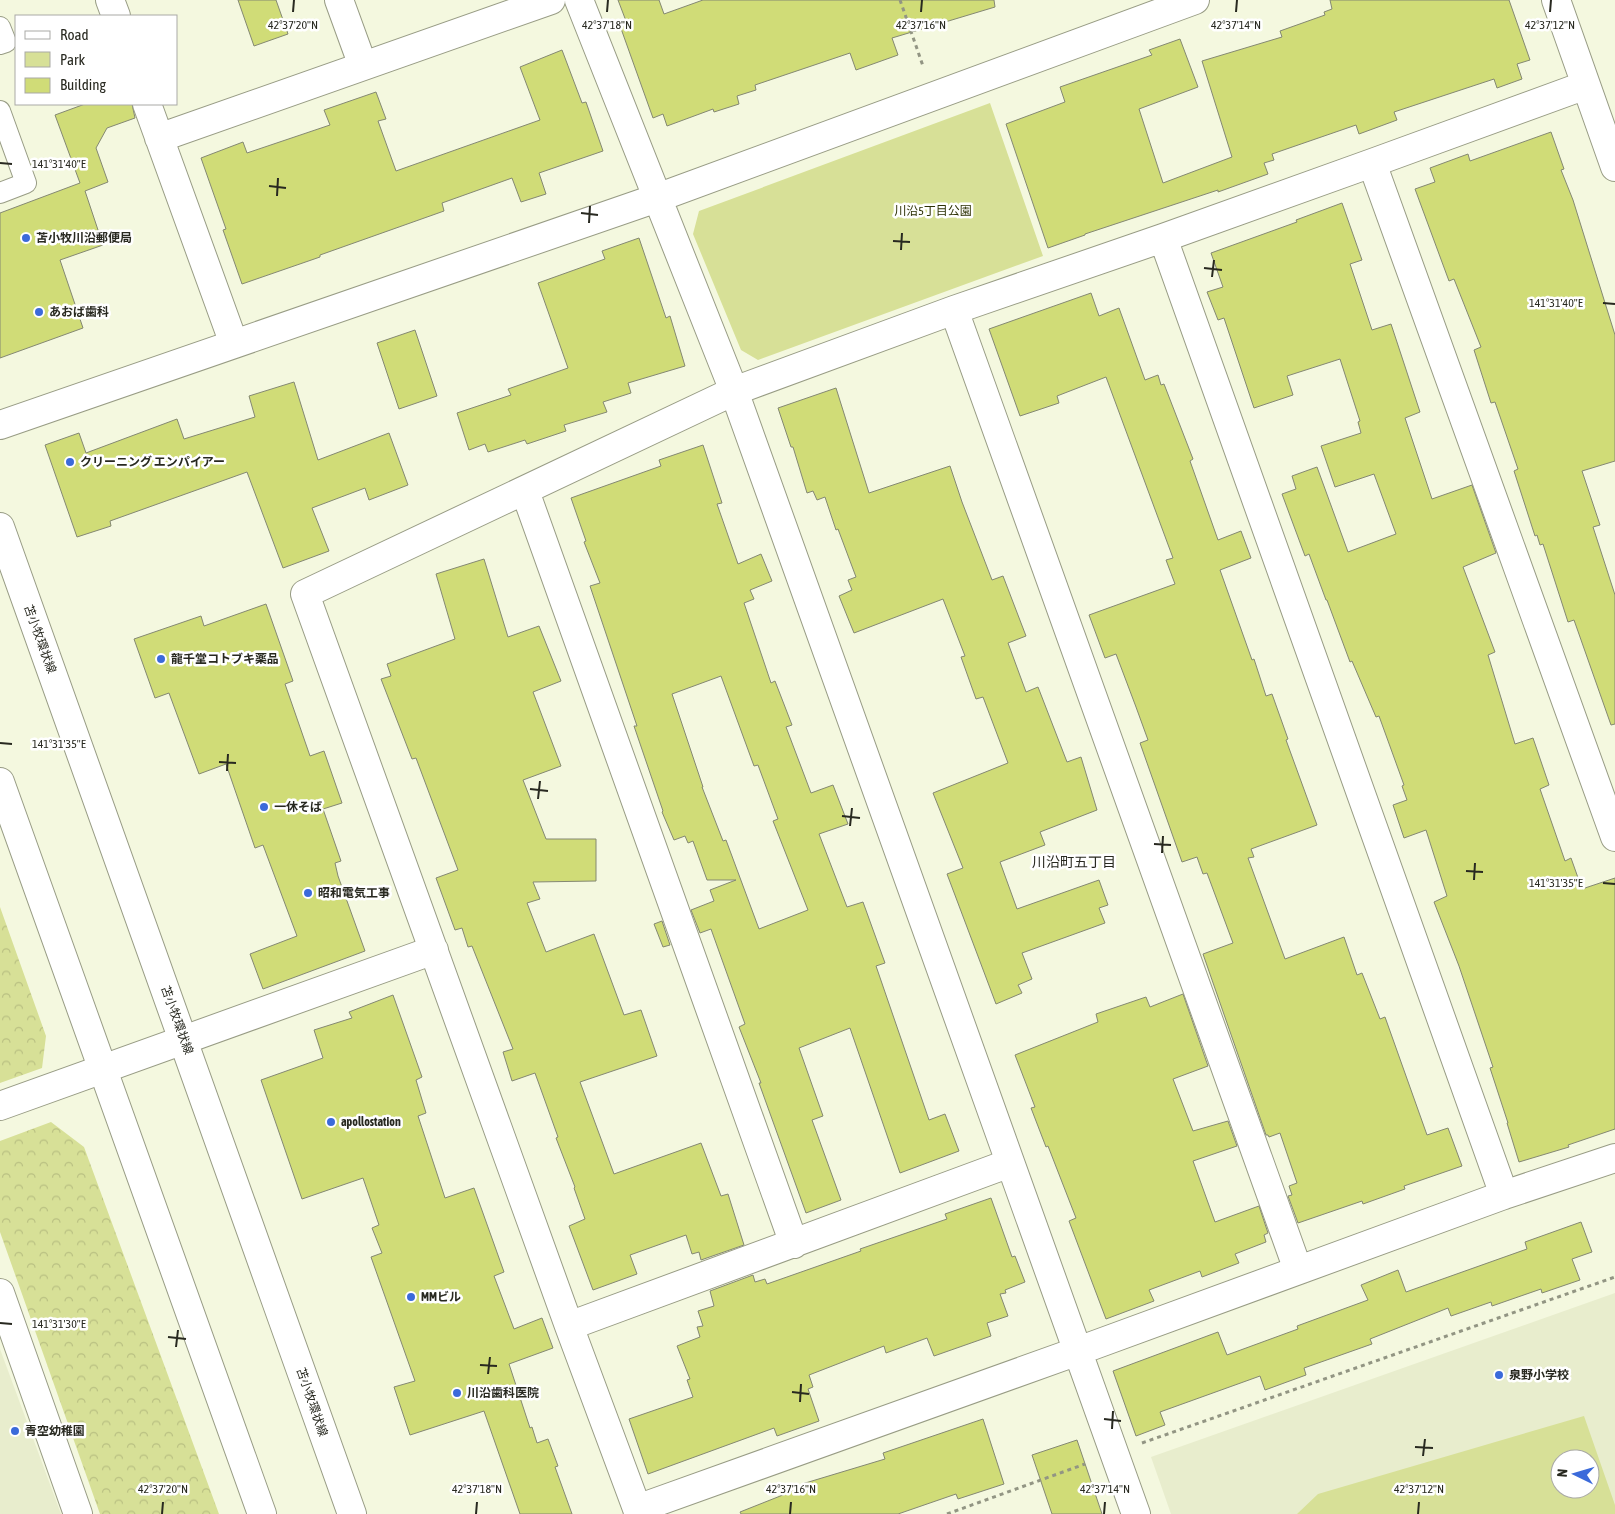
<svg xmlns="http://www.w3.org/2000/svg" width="1615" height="1514" font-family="'Asap Condensed','Noto Sans JP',sans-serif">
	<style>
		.built { fill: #e8edcd; fill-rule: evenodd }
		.green { fill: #d7e097; fill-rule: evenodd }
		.forest { fill: url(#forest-crowns) }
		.building { fill: #d0dc77; stroke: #848872; fill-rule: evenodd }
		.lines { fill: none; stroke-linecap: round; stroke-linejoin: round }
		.lane-casing { stroke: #989c85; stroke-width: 22 }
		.street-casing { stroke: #989c85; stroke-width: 30 }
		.secondary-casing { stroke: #989c85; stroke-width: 30 }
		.path { stroke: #929583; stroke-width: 3; stroke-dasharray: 4 4; stroke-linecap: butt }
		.lane { stroke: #fff; stroke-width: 20 }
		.street { stroke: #fff; stroke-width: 28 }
		.secondary { stroke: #fff; stroke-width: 28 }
		.ticks { fill: none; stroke: #282920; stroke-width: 2 }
		.poi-dot { fill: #3b6ada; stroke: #fff; stroke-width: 2 }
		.labels { text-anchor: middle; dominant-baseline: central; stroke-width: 5; stroke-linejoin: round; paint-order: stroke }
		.park-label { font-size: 12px; fill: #2d3105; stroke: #fff }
		.poi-label { font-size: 12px; font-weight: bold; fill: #282920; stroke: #fff; text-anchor: start }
		.street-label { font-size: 12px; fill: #282920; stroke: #fff }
		.neighbourhood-label { font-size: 14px; fill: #282920; stroke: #fff }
		.ticks-label { font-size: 12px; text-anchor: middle; fill: #282920; stroke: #fff; stroke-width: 5; stroke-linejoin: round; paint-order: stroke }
	</style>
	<defs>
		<pattern id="forest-crowns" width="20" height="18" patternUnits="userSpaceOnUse" patternTransform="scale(1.25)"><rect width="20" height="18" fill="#d7e097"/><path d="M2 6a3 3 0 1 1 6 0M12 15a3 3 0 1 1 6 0" fill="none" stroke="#b9c082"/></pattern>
	</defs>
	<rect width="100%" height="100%" fill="#f4f8df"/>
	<path class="built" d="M 1615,1293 L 1615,1514 L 1171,1514 L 1151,1457 ZM 1560,1459 L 1590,1459 L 1590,1489 L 1560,1489 Z
		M 0,1349 L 61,1514 L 0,1514 Z"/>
	<path class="green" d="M 990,103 L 1043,256 L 758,360 L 741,350 L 693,234 L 699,211 Z
		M 1584,1416 L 1615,1505 L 1615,1514 L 1297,1514 L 1318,1494 ZM 1560,1459 L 1590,1459 L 1590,1489 L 1560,1489 Z"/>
	<path class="forest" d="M 0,907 L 46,1036 L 42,1068 L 0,1083 Z
		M 51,1122 L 84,1147 L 219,1514 L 100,1514 L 0,1232 L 0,1141 Z"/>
	<path class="building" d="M 238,0 L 276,0 L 288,34 L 254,46 Z
		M 618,0 L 659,0 L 664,14 L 703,0 L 994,0 L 995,7 L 892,38 L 898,55 L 856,70 L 850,53 L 755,85 L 756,90 L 737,96 L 739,104 L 714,112 L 713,109 L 667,126 L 663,114 L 653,118 L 619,23 L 626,21 Z
		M 1330,0 L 1509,0 L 1530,60 L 1517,64 L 1522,79 L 1497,88 L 1494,79 L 1394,112 L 1397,120 L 1359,134 L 1356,125 L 1272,154 L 1274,160 L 1264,163 L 1268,174 L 1218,192 L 1218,190 L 1085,234 L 1085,235 L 1048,248 L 1006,124 L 1065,102 L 1060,87 L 1152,55 L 1149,50 L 1180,39 L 1198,87 L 1139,109 L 1163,183 L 1232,157 L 1202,61 L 1282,37 L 1280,31 L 1325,15 L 1324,12 L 1332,9 Z
		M 562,50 L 582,103 L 586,102 L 603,151 L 539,173 L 546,194 L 521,202 L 512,178 L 442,203 L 444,211 L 320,255 L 320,257 L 242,284 L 223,230 L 226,229 L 201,158 L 243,142 L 247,153 L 330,125 L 324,110 L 376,92 L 386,119 L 378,121 L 396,171 L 540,120 L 520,67 Z
		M 85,104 L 132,104 L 135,118 L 107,128 L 96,148 L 108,182 L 85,191 L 103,245 L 60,260 L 83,328 L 0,358 L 0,213 L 80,183 L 55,115 Z
		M 1551,132 L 1564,169 L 1561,170 L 1573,200 L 1615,335 L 1615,461 L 1582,471 L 1600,525 L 1593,527 L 1615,595 L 1615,724 L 1611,725 L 1574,620 L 1568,622 L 1543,544 L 1540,545 L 1537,535 L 1535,536 L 1514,471 L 1518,469 L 1495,402 L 1491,403 L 1474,350 L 1481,347 L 1454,279 L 1449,281 L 1415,189 L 1435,182 L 1430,168 L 1468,154 L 1470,161 Z
		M 1342,203 L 1362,260 L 1350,264 L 1372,330 L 1391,324 L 1420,412 L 1405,418 L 1432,499 L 1472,485 L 1496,553 L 1463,567 L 1495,652 L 1488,655 L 1515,744 L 1533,738 L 1549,785 L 1540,789 L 1565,861 L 1571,858 L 1582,889 L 1615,878 L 1615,1129 L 1568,1145 L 1569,1147 L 1519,1162 L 1507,1123 L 1508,1123 L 1490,1068 L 1493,1067 L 1459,966 L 1434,902 L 1447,896 L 1426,830 L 1404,838 L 1393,805 L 1407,800 L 1402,786 L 1404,785 L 1379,716 L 1376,717 L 1352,661 L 1350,662 L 1327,600 L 1326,600 L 1309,554 L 1305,556 L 1282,494 L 1296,489 L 1292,476 L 1317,467 L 1348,552 L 1396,534 L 1374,474 L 1335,487 L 1321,446 L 1361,433 L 1358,422 L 1360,421 L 1340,359 L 1287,376 L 1293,395 L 1254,408 L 1224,318 L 1218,320 L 1207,292 L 1223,287 L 1211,253 L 1297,222 L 1296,220 Z
		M 639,238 L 666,318 L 670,316 L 685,366 L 628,383 L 631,393 L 603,402 L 607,412 L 564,425 L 566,431 L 527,444 L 525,440 L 488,452 L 485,444 L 469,450 L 457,413 L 511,395 L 508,389 L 568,368 L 538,283 L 605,259 L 602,251 Z
		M 1091,293 L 1099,316 L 1119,308 L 1145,380 L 1158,375 L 1161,385 L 1164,384 L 1193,459 L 1190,461 L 1218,540 L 1241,531 L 1251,558 L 1220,570 L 1252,660 L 1254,659 L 1266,696 L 1272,694 L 1288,739 L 1286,740 L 1317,825 L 1251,849 L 1254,857 L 1248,858 L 1285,959 L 1344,937 L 1357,975 L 1362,973 L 1380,1019 L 1385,1017 L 1427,1135 L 1448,1128 L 1462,1166 L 1404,1186 L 1405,1189 L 1363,1204 L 1362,1201 L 1298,1223 L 1288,1196 L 1292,1195 L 1289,1186 L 1297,1183 L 1280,1133 L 1269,1137 L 1268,1135 L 1266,1135 L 1203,954 L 1233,943 L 1207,873 L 1203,874 L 1197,857 L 1182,862 L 1140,743 L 1148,740 L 1136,707 L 1116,654 L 1105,658 L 1089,615 L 1175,584 L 1166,560 L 1173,558 L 1106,377 L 1057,396 L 1059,403 L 1020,416 L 989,329 Z
		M 415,330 L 437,396 L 399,409 L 377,343 Z
		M 294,382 L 318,460 L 389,433 L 408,485 L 369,500 L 365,488 L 312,508 L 329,551 L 283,568 L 247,472 L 110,521 L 111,526 L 77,537 L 45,445 L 79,433 L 86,453 L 177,419 L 184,439 L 255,417 L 249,396 Z
		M 836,388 L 869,493 L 950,466 L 962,502 L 992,580 L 1003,576 L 1026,636 L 1008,643 L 1026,692 L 1038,687 L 1067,762 L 1081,757 L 1097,810 L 1040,832 L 1045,845 L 1000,862 L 1017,909 L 1099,880 L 1108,905 L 1099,908 L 1105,923 L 1022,953 L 1032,979 L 1018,985 L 1022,993 L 996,1004 L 947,874 L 963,868 L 933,793 L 1008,763 L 983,697 L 976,699 L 961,657 L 965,656 L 943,599 L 854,633 L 839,596 L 852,590 L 848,580 L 856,577 L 838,529 L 836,530 L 825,497 L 817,500 L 813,491 L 807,493 L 793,447 L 791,447 L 778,408 Z
		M 703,445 L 722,503 L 717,504 L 738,564 L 761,554 L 772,581 L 750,590 L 754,599 L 744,603 L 771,683 L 775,681 L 792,725 L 786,727 L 811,793 L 833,785 L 848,824 L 819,834 L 847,907 L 863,902 L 885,963 L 876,966 L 929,1120 L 945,1114 L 959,1151 L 900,1173 L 850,1028 L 799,1048 L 823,1116 L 812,1120 L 841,1200 L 806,1213 L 759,1083 L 761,1083 L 739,1027 L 745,1024 L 711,929 L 700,933 L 691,910 L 714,901 L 710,890 L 736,880 L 707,880 L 693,841 L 688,843 L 685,836 L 674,840 L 662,812 L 663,811 L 634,726 L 637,726 L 590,586 L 600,583 L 584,542 L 586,541 L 571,498 L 661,466 L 659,460 ZM 721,676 L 754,766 L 758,765 L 778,819 L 773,821 L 808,910 L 759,929 L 726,840 L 723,841 L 702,787 L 703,787 L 672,694 Z
		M 484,559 L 508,637 L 539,626 L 561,681 L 533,692 L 561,766 L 523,780 L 546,839 L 596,839 L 596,881 L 533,882 L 540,899 L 527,903 L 546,952 L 594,934 L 624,1015 L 641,1010 L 657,1056 L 580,1082 L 614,1174 L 701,1143 L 721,1196 L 728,1194 L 744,1245 L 701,1260 L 699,1252 L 692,1254 L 686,1235 L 630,1255 L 637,1274 L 593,1290 L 569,1226 L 585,1219 L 574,1188 L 575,1187 L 556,1138 L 558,1137 L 535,1073 L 512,1081 L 503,1052 L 513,1049 L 472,946 L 468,947 L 462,928 L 455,930 L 436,878 L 458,870 L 416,758 L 412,759 L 381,679 L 391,676 L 387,664 L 455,639 L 436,574 Z
		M 266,604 L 293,681 L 285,684 L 310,756 L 324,751 L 342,803 L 323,809 L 341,861 L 335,863 L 338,876 L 365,951 L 263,989 L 250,954 L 297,936 L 263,845 L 255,848 L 226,764 L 199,774 L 169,693 L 155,698 L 134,639 L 201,616 L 204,626 Z
		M 662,921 L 670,945 L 663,947 L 654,924 Z
		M 1183,994 L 1208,1066 L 1173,1079 L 1193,1131 L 1228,1121 L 1237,1146 L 1193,1161 L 1215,1222 L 1259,1206 L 1268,1233 L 1264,1235 L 1266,1242 L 1235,1254 L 1239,1263 L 1202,1277 L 1200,1271 L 1149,1290 L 1154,1301 L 1106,1319 L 1069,1221 L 1076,1218 L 1048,1146 L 1046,1147 L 1031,1108 L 1035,1107 L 1015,1055 L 1098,1022 L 1096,1014 L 1146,997 L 1150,1007 Z
		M 393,995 L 422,1077 L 416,1080 L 426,1113 L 418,1116 L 445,1198 L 474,1188 L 504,1272 L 494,1276 L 514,1329 L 542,1318 L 553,1348 L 509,1364 L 530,1428 L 532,1427 L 537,1443 L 548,1439 L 558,1466 L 555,1467 L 572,1514 L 520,1514 L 484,1411 L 410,1435 L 394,1387 L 415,1381 L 371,1257 L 382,1253 L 372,1228 L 379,1225 L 363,1178 L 302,1199 L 261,1080 L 323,1058 L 314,1030 L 352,1018 L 349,1012 Z
		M 991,1198 L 1012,1257 L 1015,1256 L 1025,1282 L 1005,1290 L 1006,1293 L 1000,1294 L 1008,1316 L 987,1323 L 991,1336 L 934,1356 L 927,1338 L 886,1353 L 884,1346 L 809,1375 L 813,1387 L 808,1389 L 819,1421 L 777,1436 L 774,1428 L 648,1474 L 629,1419 L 693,1397 L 687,1380 L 690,1379 L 677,1346 L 700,1337 L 697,1327 L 703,1326 L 698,1311 L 714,1306 L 710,1291 L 753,1275 L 755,1282 L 765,1279 L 767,1284 L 861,1251 L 860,1249 L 947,1219 L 945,1214 Z
		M 1581,1222 L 1592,1252 L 1572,1259 L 1580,1280 L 1542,1293 L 1541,1289 L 1492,1306 L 1491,1302 L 1451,1316 L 1448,1308 L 1370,1339 L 1372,1344 L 1304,1368 L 1306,1375 L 1265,1390 L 1260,1376 L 1160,1412 L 1165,1425 L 1136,1436 L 1113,1371 L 1218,1332 L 1227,1355 L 1298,1329 L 1297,1326 L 1368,1300 L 1361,1285 L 1398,1270 L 1406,1292 L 1527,1249 L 1525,1242 Z
		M 983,1419 L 1004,1484 L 958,1499 L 956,1494 L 898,1514 L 741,1514 L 740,1512 L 803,1487 L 802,1484 L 885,1459 L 883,1453 Z
		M 1077,1440 L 1102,1514 L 1052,1514 L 1032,1455 Z"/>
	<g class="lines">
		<g class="lane-casing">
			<path id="lane" d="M 0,27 L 6,42 L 0,44
				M 0,111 L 26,183 L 0,193"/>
		</g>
		<g class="street-casing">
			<path id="street" d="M 110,0 L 116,16
				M 339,0 L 363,66
				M 579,0 L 734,391 L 1136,1514
				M 1556,0 L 1615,167
				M 147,104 L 234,344
				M 159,138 L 551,0
				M 1372,163 L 1615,837
				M 1163,238 L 1504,1195
				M 954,310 L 1298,1270
				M 0,425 L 657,198 L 1195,0
				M 525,491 L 794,1244
				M 0,1106 L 434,950
				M 569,1326 L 1010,1163
				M 637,1509 L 1078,1351 L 1504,1195 L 1615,1158
				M 639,1514 L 569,1326 L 305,594 L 734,391 L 954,310 L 1163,238 L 1372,163 L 1586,85"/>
		</g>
		<g class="secondary-casing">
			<path id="secondary" d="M 0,527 L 352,1514
				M 0,782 L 262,1514
				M 0,1293 L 78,1514"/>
		</g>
		<path class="path" d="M 900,0 L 923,66
			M 1142,1443 L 1615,1277
			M 947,1514 L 1085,1464"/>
		<use href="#lane" class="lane"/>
		<use href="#street" class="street"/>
		<use href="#secondary" class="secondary"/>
	</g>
	<path class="ticks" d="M 293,12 L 294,0M 607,12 L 608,0M 921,12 L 922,0M 1236,12 L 1237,0M 1550,12 L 1551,0M 0,163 L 12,164M 269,186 L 286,188M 277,196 L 278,178M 581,213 L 598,215M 589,223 L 590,206M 893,241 L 910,242M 901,250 L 902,233M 1204,268 L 1222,270M 1212,277 L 1214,260M 1603,303 L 1615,304M 0,743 L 12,744M 219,762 L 236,763M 227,771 L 228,754M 530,789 L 548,791M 538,799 L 540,781M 842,816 L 860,818M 850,826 L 852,808M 1154,844 L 1171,845M 1162,853 L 1163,836M 1466,871 L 1483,872M 1474,880 L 1475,863M 1603,883 L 1615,884M 0,1323 L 12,1324M 168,1337 L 186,1339M 176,1347 L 178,1330M 480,1365 L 497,1366M 488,1374 L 490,1357M 792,1392 L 809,1394M 800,1402 L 801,1384M 1104,1419 L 1121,1421M 1112,1429 L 1113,1411M 1415,1447 L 1433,1448M 1423,1456 L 1425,1439M 162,1514 L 163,1502M 476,1514 L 477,1502M 790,1514 L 791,1502M 1104,1514 L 1105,1502M 1418,1514 L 1419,1502"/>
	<g class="poi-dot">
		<circle cx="26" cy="238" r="5"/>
		<circle cx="39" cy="312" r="5"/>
		<circle cx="70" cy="462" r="5"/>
		<circle cx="161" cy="659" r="5"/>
		<circle cx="264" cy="807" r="5"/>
		<circle cx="308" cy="893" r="5"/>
		<circle cx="331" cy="1122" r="5"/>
		<circle cx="411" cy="1297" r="5"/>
		<circle cx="1499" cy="1375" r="5"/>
		<circle cx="457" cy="1393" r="5"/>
		<circle cx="15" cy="1431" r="5"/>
	</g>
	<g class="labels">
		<g class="park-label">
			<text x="933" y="211">川沿5丁目公園</text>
		</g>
		<g class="poi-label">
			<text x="36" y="238">苫小牧川沿郵便局</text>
			<text x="49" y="312">あおば歯科</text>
			<text x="80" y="462">クリーニング エンパイアー</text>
			<text x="171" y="659">龍千堂コトブキ薬品</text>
			<text x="274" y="807">一休そば</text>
			<text x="318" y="893">昭和電気工事</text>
			<text x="341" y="1122">apollostation</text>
			<text x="421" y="1297">MMビル</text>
			<text x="1509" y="1375">泉野小学校</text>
			<text x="467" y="1393">川沿歯科医院</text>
			<text x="25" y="1431">青空幼稚園</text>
		</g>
		<g class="street-label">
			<text transform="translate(40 639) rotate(70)">苫小牧環状線</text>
			<text transform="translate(177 1020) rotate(70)">苫小牧環状線</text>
			<text transform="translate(312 1402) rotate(71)">苫小牧環状線</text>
		</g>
		<g class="neighbourhood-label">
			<text x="1074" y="862">川沿町五丁目</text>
		</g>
	</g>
	<g class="ticks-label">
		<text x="293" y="29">42°37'20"N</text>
		<text x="607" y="29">42°37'18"N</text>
		<text x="921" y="29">42°37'16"N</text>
		<text x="1236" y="29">42°37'14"N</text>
		<text x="1550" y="29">42°37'12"N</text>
		<text x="59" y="168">141°31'40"E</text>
		<text x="1556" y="307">141°31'40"E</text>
		<text x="59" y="748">141°31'35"E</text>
		<text x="1556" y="887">141°31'35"E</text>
		<text x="59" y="1328">141°31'30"E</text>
		<text x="163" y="1493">42°37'20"N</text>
		<text x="477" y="1493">42°37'18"N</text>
		<text x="791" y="1493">42°37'16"N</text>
		<text x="1105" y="1493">42°37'14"N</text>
		<text x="1419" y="1493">42°37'12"N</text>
	</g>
	<rect x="15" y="15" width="162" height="90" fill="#ffffff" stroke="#a9a9a6"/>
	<rect x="25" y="31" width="25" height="8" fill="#ffffff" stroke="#a9a9a6"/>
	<text x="60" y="40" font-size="15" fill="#282920">Road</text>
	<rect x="25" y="52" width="25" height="15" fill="#d7e097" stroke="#a9a9a6"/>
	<text x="60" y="65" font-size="15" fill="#282920">Park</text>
	<rect x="25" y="78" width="25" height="15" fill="#d0dc77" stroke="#a9a9a6"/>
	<text x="60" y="90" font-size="15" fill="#282920">Building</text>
	<g transform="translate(1575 1474) rotate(275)"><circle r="24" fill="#ffffff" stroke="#a9a9a6"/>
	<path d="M0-4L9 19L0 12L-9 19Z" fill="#3b6ada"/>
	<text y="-8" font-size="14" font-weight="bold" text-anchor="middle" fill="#282920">N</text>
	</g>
</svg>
